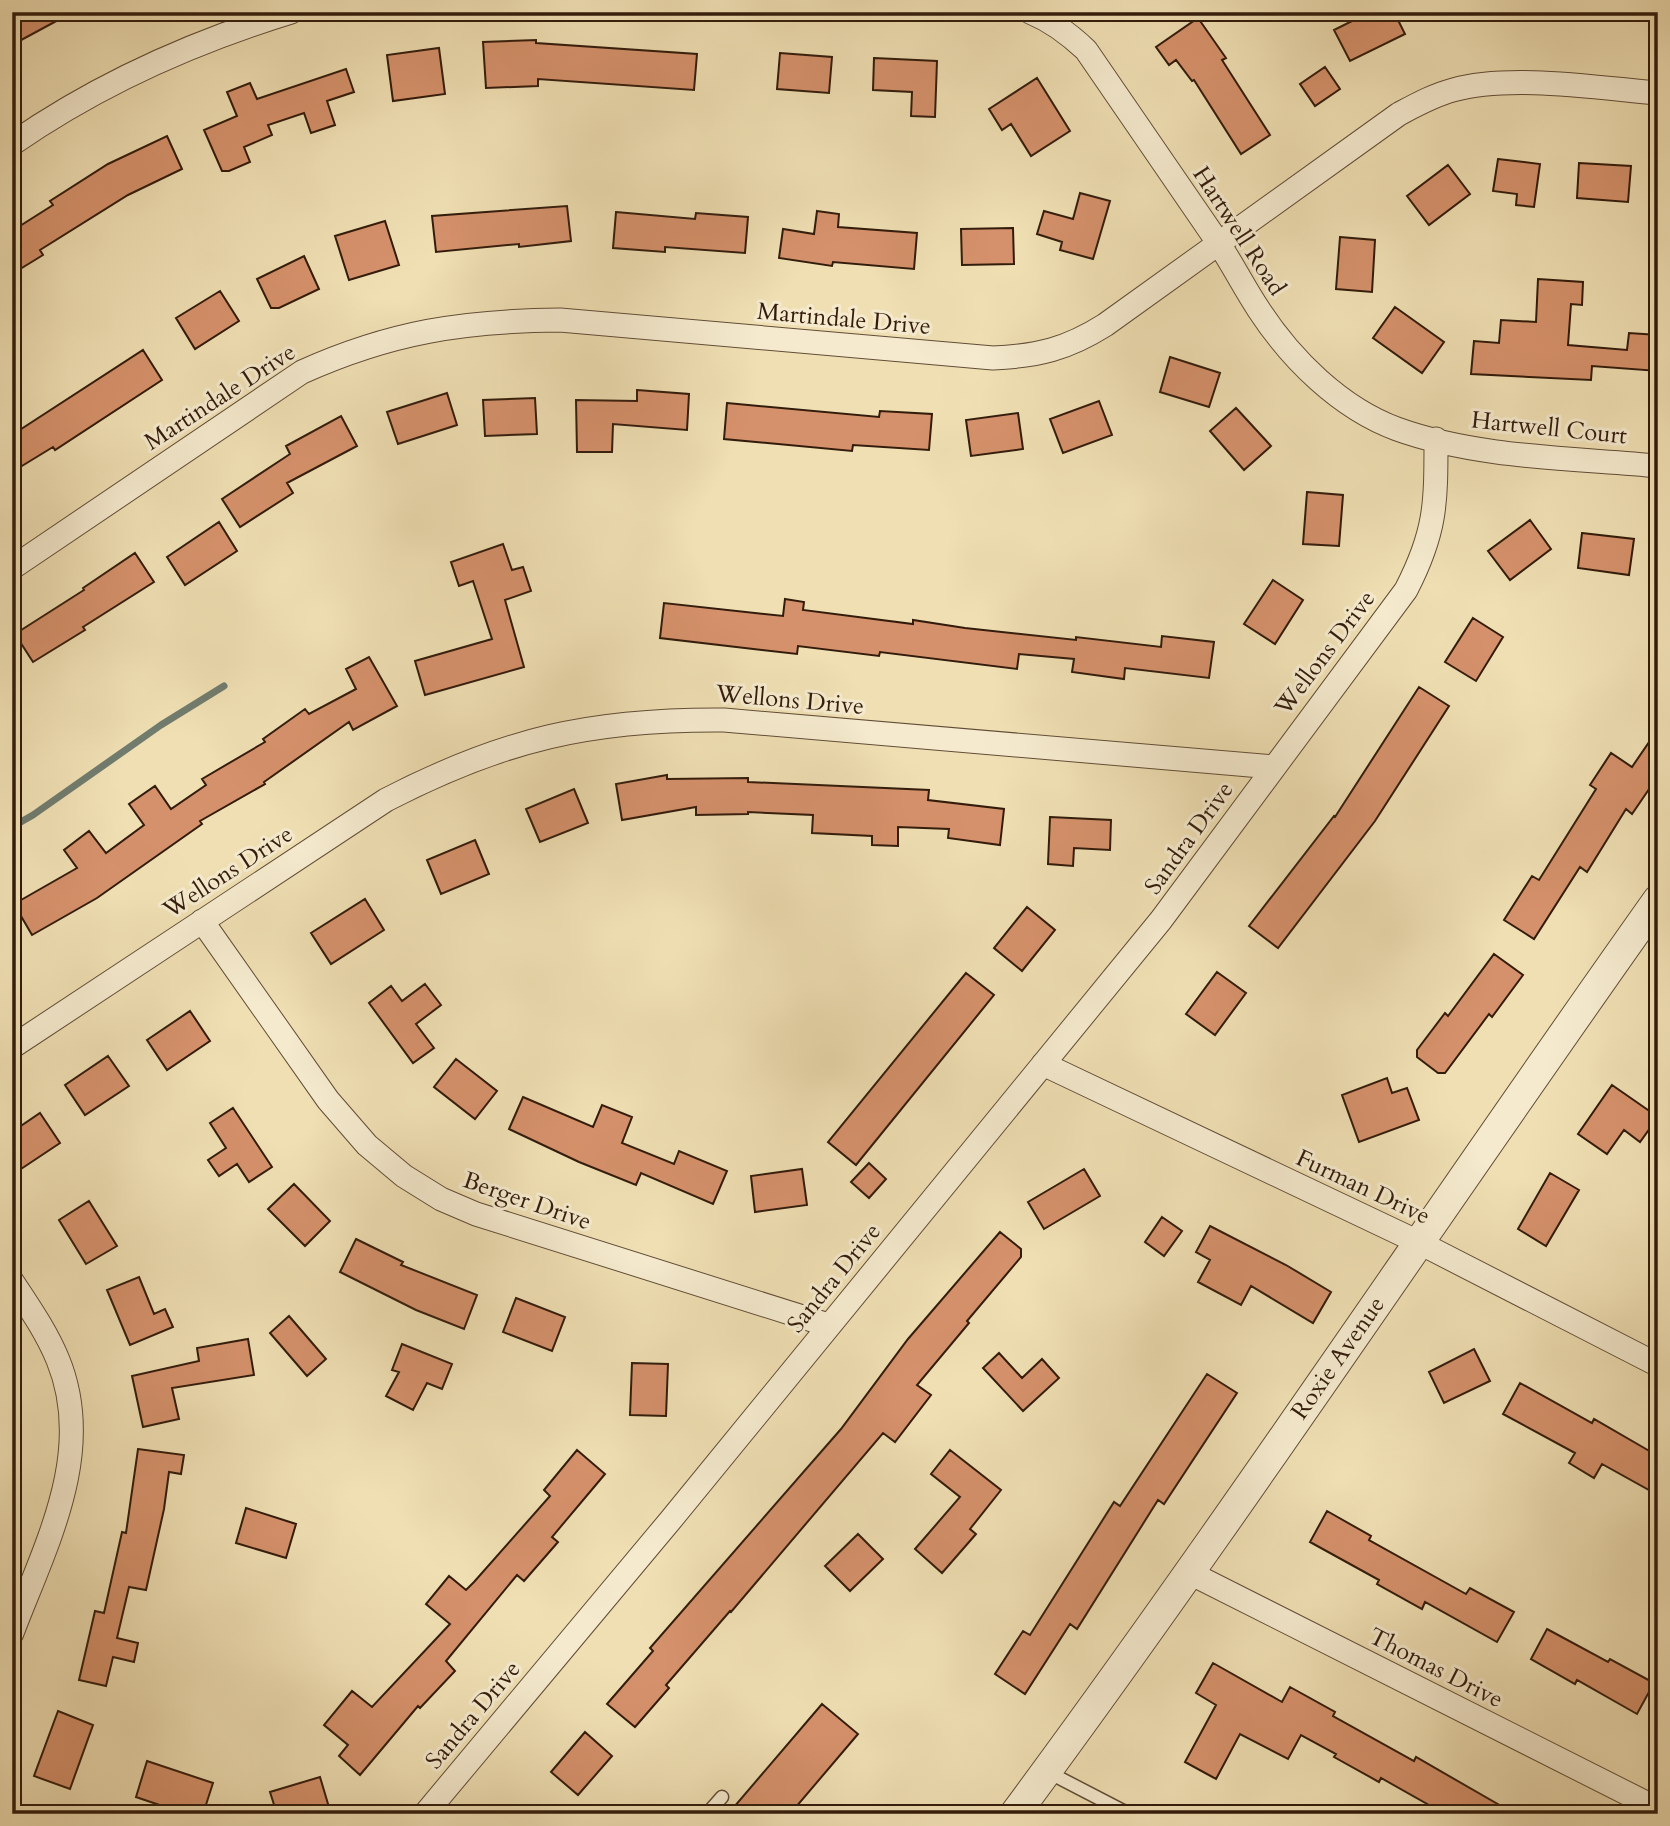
<svg xmlns="http://www.w3.org/2000/svg" width="1670" height="1826" font-family="Cardo,serif">
	<style>
		.lines { fill: none; stroke-linecap: round; stroke-linejoin: round }
		.stream { stroke: #717c6e; stroke-width: 7 }
		.building { fill: #d5916b; stroke: #331c0c; stroke-width: 2 }
		.service-casing { stroke: #624d36; stroke-width: 15 }
		.minor-casing { stroke: #624d36; stroke-width: 25 }
		.tertiary-casing { stroke: #624d36; stroke-width: 32 }
		.service { stroke: #f5eace; stroke-width: 12 }
		.minor { stroke: #f5eace; stroke-width: 23 }
		.tertiary { stroke: #f5eace; stroke-width: 30 }
		.labels { text-anchor: middle; dominant-baseline: central; stroke-width: 6; stroke-linejoin: round; paint-order: stroke }
		.street-label { font-size: 24px; fill: #331c0c; stroke: #f5eace }
	</style>
	<rect width="100%" height="100%" fill="#efdfb3"/>
	<filter id="stains"><feTurbulence type="fractalNoise" baseFrequency=".00286" numOctaves="4"/><feColorMatrix values="0 0 0 0 .2 0 0 0 0 .09 0 0 0 0 .02 0 0 0 .5 -.17"/></filter>
	<radialGradient id="worn" r=".72"><stop offset=".6" stop-color="#630" stop-opacity="0"/><stop offset="1" stop-color="#630" stop-opacity=".3"/></radialGradient>
	<g class="lines">
		<path class="stream" d="M 12,827 L 33,815 L 161,725 L 224,686"/>
	</g>
	<path class="building" d="M 12,12 L 73,12 L 12,45 Z
		M 1370,12 L 1394,12 L 1405,34 L 1350,61 L 1334,30 Z
		M 1198,18 L 1226,58 L 1222,60 L 1270,135 L 1241,154 L 1194,80 L 1192,81 L 1176,60 L 1169,65 L 1156,47 Z
		M 536,40 L 536,43 L 697,54 L 694,90 L 538,79 L 538,86 L 486,88 L 483,42 Z
		M 439,48 L 445,94 L 393,101 L 387,55 Z
		M 780,53 L 832,57 L 829,93 L 777,89 Z
		M 874,58 L 937,61 L 935,117 L 911,116 L 912,92 L 873,90 Z
		M 1325,67 L 1340,89 L 1315,106 L 1300,84 Z
		M 346,69 L 354,92 L 327,101 L 335,125 L 311,133 L 304,113 L 268,125 L 272,135 L 244,147 L 250,162 L 229,171 L 222,171 L 204,130 L 237,116 L 227,92 L 250,83 L 257,99 Z
		M 1037,78 L 1070,131 L 1031,156 L 1011,124 L 1002,130 L 989,109 Z
		M 167,136 L 182,169 L 128,195 L 40,250 L 43,255 L 12,274 L 12,231 L 53,205 L 50,201 L 108,164 Z
		M 1498,159 L 1540,164 L 1534,207 L 1516,205 L 1517,194 L 1493,191 Z
		M 1579,163 L 1631,166 L 1628,202 L 1577,198 Z
		M 1448,165 L 1470,194 L 1429,225 L 1407,196 Z
		M 1080,193 L 1110,201 L 1093,259 L 1060,250 L 1062,242 L 1037,234 L 1044,211 L 1073,219 Z
		M 567,206 L 571,241 L 519,247 L 519,244 L 436,252 L 432,216 Z
		M 817,211 L 839,214 L 838,227 L 917,233 L 914,269 L 833,262 L 832,266 L 779,258 L 783,229 L 814,234 Z
		M 616,212 L 695,219 L 696,213 L 748,217 L 745,253 L 665,247 L 665,252 L 613,248 Z
		M 385,221 L 399,265 L 349,280 L 335,236 Z
		M 1013,228 L 1014,264 L 962,265 L 961,229 Z
		M 1340,237 L 1375,240 L 1372,292 L 1336,289 Z
		M 304,256 L 319,289 L 279,308 L 271,308 L 257,279 Z
		M 1538,279 L 1583,282 L 1582,305 L 1571,304 L 1568,345 L 1627,350 L 1629,333 L 1658,335 L 1658,371 L 1592,366 L 1591,380 L 1471,374 L 1474,341 L 1499,343 L 1501,320 L 1536,322 Z
		M 220,291 L 239,321 L 195,349 L 176,318 Z
		M 1395,307 L 1444,342 L 1422,373 L 1373,338 Z
		M 143,350 L 162,380 L 55,450 L 53,447 L 12,472 L 12,435 Z
		M 1170,357 L 1220,373 L 1209,407 L 1160,392 Z
		M 637,390 L 689,394 L 687,430 L 613,424 L 612,452 L 577,452 L 576,400 L 637,401 Z
		M 447,393 L 457,425 L 398,444 L 387,412 Z
		M 535,398 L 537,434 L 485,436 L 483,400 Z
		M 1099,401 L 1112,435 L 1063,453 L 1050,419 Z
		M 727,403 L 879,417 L 880,411 L 932,414 L 929,450 L 853,445 L 852,451 L 724,439 Z
		M 1236,408 L 1271,446 L 1244,470 L 1210,431 Z
		M 1018,413 L 1023,449 L 971,456 L 966,420 Z
		M 341,416 L 357,446 L 287,483 L 293,493 L 240,527 L 222,499 L 290,454 L 286,446 Z
		M 1307,492 L 1343,495 L 1339,546 L 1303,544 Z
		M 1530,520 L 1551,549 L 1510,580 L 1488,551 Z
		M 219,522 L 237,551 L 185,585 L 167,557 Z
		M 1582,533 L 1634,539 L 1629,575 L 1578,568 Z
		M 503,544 L 512,570 L 523,567 L 531,591 L 505,600 L 524,667 L 425,695 L 415,661 L 492,639 L 473,581 L 459,586 L 451,562 Z
		M 135,553 L 154,582 L 83,627 L 85,630 L 33,662 L 15,634 L 84,590 L 83,588 Z
		M 1273,580 L 1303,600 L 1275,644 L 1244,624 Z
		M 785,599 L 804,602 L 803,610 L 913,624 L 913,620 L 965,628 L 1076,640 L 1076,637 L 1161,647 L 1162,636 L 1214,642 L 1209,678 L 1125,668 L 1124,679 L 1072,672 L 1074,659 L 1019,654 L 1017,669 L 880,652 L 879,656 L 798,646 L 797,654 L 660,638 L 664,603 L 783,616 Z
		M 1473,618 L 1503,637 L 1476,681 L 1445,662 Z
		M 369,657 L 397,706 L 353,730 L 349,722 L 264,782 L 265,784 L 200,821 L 202,824 L 97,898 L 32,935 L 14,904 L 77,868 L 64,850 L 89,831 L 106,853 L 144,825 L 129,804 L 155,786 L 171,809 L 206,785 L 202,779 L 265,742 L 263,739 L 305,709 L 309,714 L 356,689 L 346,669 Z
		M 1419,687 L 1449,706 L 1375,821 L 1278,948 L 1249,926 L 1334,816 L 1335,817 Z
		M 1658,729 L 1658,776 L 1632,814 L 1626,809 L 1587,872 L 1580,867 L 1534,939 L 1504,920 L 1532,876 L 1539,880 L 1596,789 L 1590,785 L 1611,753 L 1632,767 Z
		M 667,775 L 667,779 L 748,778 L 748,782 L 929,790 L 928,800 L 1004,809 L 1000,845 L 948,838 L 949,829 L 898,827 L 898,846 L 872,845 L 872,836 L 812,833 L 813,815 L 748,812 L 748,814 L 696,815 L 696,807 L 622,820 L 616,784 Z
		M 574,789 L 588,823 L 540,842 L 526,809 Z
		M 1050,817 L 1111,820 L 1110,850 L 1074,848 L 1073,866 L 1048,864 Z
		M 475,840 L 489,874 L 441,894 L 427,860 Z
		M 365,899 L 384,930 L 331,964 L 311,933 Z
		M 1027,907 L 1055,930 L 1022,971 L 994,948 Z
		M 1494,954 L 1523,975 L 1492,1017 L 1489,1014 L 1445,1073 L 1438,1073 L 1417,1057 L 1417,1050 L 1445,1013 L 1448,1016 Z
		M 1217,972 L 1246,993 L 1215,1035 L 1186,1014 Z
		M 966,973 L 994,995 L 856,1165 L 828,1142 Z
		M 425,984 L 441,1005 L 416,1024 L 434,1048 L 413,1063 L 369,1003 L 391,986 L 402,1001 Z
		M 190,1011 L 210,1041 L 167,1070 L 147,1040 Z
		M 108,1056 L 129,1086 L 85,1115 L 65,1085 Z
		M 456,1059 L 497,1091 L 475,1119 L 434,1087 Z
		M 1387,1078 L 1392,1093 L 1407,1088 L 1419,1120 L 1359,1142 L 1342,1095 Z
		M 1612,1085 L 1658,1117 L 1640,1142 L 1624,1130 L 1607,1154 L 1578,1134 Z
		M 523,1097 L 593,1127 L 602,1105 L 632,1117 L 622,1143 L 674,1164 L 679,1151 L 727,1171 L 713,1204 L 641,1173 L 636,1185 L 579,1162 L 509,1129 Z
		M 233,1108 L 272,1167 L 249,1182 L 237,1164 L 219,1176 L 208,1160 L 226,1148 L 210,1123 Z
		M 40,1113 L 60,1143 L 12,1175 L 12,1132 Z
		M 869,1163 L 886,1179 L 869,1198 L 851,1182 Z
		M 802,1169 L 807,1205 L 755,1212 L 751,1176 Z
		M 1084,1169 L 1100,1196 L 1044,1229 L 1028,1202 Z
		M 1550,1173 L 1579,1190 L 1546,1246 L 1518,1229 Z
		M 294,1184 L 330,1221 L 305,1246 L 268,1209 Z
		M 89,1201 L 117,1246 L 86,1264 L 59,1220 Z
		M 1162,1217 L 1182,1231 L 1164,1256 L 1145,1242 Z
		M 1210,1226 L 1286,1265 L 1331,1292 L 1313,1323 L 1251,1286 L 1241,1305 L 1198,1282 L 1210,1260 L 1196,1252 Z
		M 1000,1232 L 1021,1249 L 1021,1257 L 967,1321 L 969,1323 L 917,1385 L 931,1395 L 895,1442 L 883,1433 L 731,1612 L 730,1611 L 666,1685 L 669,1688 L 635,1727 L 607,1704 L 653,1651 L 650,1648 L 841,1429 L 908,1339 Z
		M 356,1239 L 403,1262 L 401,1265 L 477,1295 L 464,1329 L 416,1310 L 340,1272 Z
		M 139,1277 L 154,1314 L 165,1309 L 173,1327 L 130,1345 L 107,1290 Z
		M 516,1298 L 565,1317 L 552,1351 L 503,1332 Z
		M 289,1316 L 326,1359 L 307,1376 L 270,1333 Z
		M 248,1339 L 254,1375 L 172,1388 L 179,1419 L 143,1427 L 132,1376 L 199,1361 L 197,1348 Z
		M 402,1344 L 452,1364 L 442,1389 L 427,1383 L 413,1410 L 386,1396 L 399,1372 L 392,1370 Z
		M 1474,1349 L 1490,1381 L 1444,1403 L 1429,1372 Z
		M 999,1353 L 1022,1378 L 1042,1359 L 1059,1378 L 1023,1411 L 983,1368 Z
		M 632,1363 L 668,1364 L 666,1416 L 630,1415 Z
		M 1207,1374 L 1237,1393 L 1164,1504 L 1158,1500 L 1077,1629 L 1070,1624 L 1025,1694 L 995,1674 L 1023,1631 L 1030,1635 L 1114,1502 L 1120,1506 Z
		M 1520,1383 L 1592,1423 L 1594,1419 L 1658,1456 L 1658,1495 L 1602,1464 L 1594,1478 L 1569,1463 L 1575,1453 L 1503,1414 Z
		M 138,1449 L 184,1455 L 181,1474 L 169,1472 L 164,1509 L 146,1590 L 129,1587 L 117,1638 L 138,1643 L 134,1662 L 113,1657 L 106,1686 L 79,1680 L 95,1611 L 104,1613 L 122,1532 L 126,1533 Z
		M 577,1450 L 605,1474 L 552,1537 L 558,1542 L 524,1581 L 517,1575 L 446,1661 L 455,1671 L 420,1708 L 418,1706 L 360,1775 L 339,1756 L 348,1745 L 324,1725 L 352,1691 L 372,1707 L 450,1624 L 426,1604 L 449,1576 L 466,1590 L 474,1582 L 550,1496 L 544,1490 Z
		M 950,1450 L 1001,1490 L 970,1529 L 976,1534 L 942,1573 L 915,1549 L 960,1497 L 931,1474 Z
		M 246,1508 L 296,1524 L 286,1558 L 236,1543 Z
		M 1327,1511 L 1371,1536 L 1369,1540 L 1466,1594 L 1470,1588 L 1514,1612 L 1497,1642 L 1425,1602 L 1422,1609 L 1377,1584 L 1379,1580 L 1310,1542 Z
		M 858,1534 L 883,1559 L 850,1591 L 825,1566 Z
		M 1547,1629 L 1608,1662 L 1610,1659 L 1654,1683 L 1637,1714 L 1577,1680 L 1575,1684 L 1531,1659 Z
		M 1213,1663 L 1282,1702 L 1290,1687 L 1335,1712 L 1333,1716 L 1414,1761 L 1416,1757 L 1515,1814 L 1445,1814 L 1381,1778 L 1379,1782 L 1334,1757 L 1336,1754 L 1301,1735 L 1288,1759 L 1240,1734 L 1216,1779 L 1185,1762 L 1216,1705 L 1196,1693 Z
		M 822,1704 L 858,1734 L 790,1814 L 728,1814 Z
		M 58,1711 L 93,1725 L 70,1789 L 34,1776 Z
		M 585,1732 L 612,1756 L 578,1795 L 551,1772 Z
		M 147,1761 L 213,1783 L 203,1814 L 186,1814 L 136,1797 Z
		M 320,1777 L 331,1814 L 277,1814 L 270,1792 Z"/>
	<g class="lines">
		<g class="service-casing">
			<path id="service" d="M 1046,1771 L 1129,1814
				M 707,1814 L 722,1797"/>
		</g>
		<g class="minor-casing">
			<path id="minor" d="M 1030,12 C 1052,21 1069,34 1086,50 C 1129,113 1172,175 1215,238 C 1231,261 1243,286 1259,310 C 1291,359 1340,408 1397,429 C 1477,458 1573,458 1658,466
				M 12,144 C 97,85 193,42 291,12
				M 12,568 L 302,372 C 391,332 463,321 560,320 L 993,358 C 1038,356 1067,349 1105,325 L 1399,114 C 1416,105 1434,95 1453,90 C 1510,74 1598,88 1658,93
				M 202,921 L 328,1100 L 367,1145 L 404,1176 L 441,1199 L 476,1214 L 828,1325
				M 12,1047 L 386,800 C 504,739 591,719 724,720 L 1273,767
				M 1043,1064 L 1418,1242 L 1658,1365
				M 12,1281 C 29,1307 46,1331 58,1360 C 96,1453 45,1546 12,1633
				M 1190,1573 L 1658,1809
				M 425,1814 L 669,1522 L 1161,920 L 1406,590 C 1436,532 1436,504 1436,439"/>
		</g>
		<g class="tertiary-casing">
			<path id="tertiary" d="M 1015,1814 C 1237,1514 1442,1204 1658,900"/>
		</g>
		<use href="#service" class="service"/>
		<use href="#minor" class="minor"/>
		<use href="#tertiary" class="tertiary"/>
	</g>
	<g class="labels">
		<g class="street-label">
			<text transform="translate(1239 231) rotate(57)">Hartwell Road</text>
			<text transform="translate(844 319) rotate(5)">Martindale Drive</text>
			<text transform="translate(220 397) rotate(-33)">Martindale Drive</text>
			<text transform="translate(1549 428) rotate(6)">Hartwell Court</text>
			<text transform="translate(1325 653) rotate(-53)">Wellons Drive</text>
			<text transform="translate(790 700) rotate(5)">Wellons Drive</text>
			<text transform="translate(1189 838) rotate(-54)">Sandra Drive</text>
			<text transform="translate(228 872) rotate(-33)">Wellons Drive</text>
			<text transform="translate(1363 1187) rotate(25)">Furman Drive</text>
			<text transform="translate(527 1201) rotate(19)">Berger Drive</text>
			<text transform="translate(834 1278) rotate(-51)">Sandra Drive</text>
			<text transform="translate(1338 1358) rotate(-55)">Roxie Avenue</text>
			<text transform="translate(1436 1668) rotate(27)">Thomas Drive</text>
			<text transform="translate(473 1715) rotate(-50)">Sandra Drive</text>
		</g>
	</g>
	<rect width="1670" height="1826" fill="none" stroke="#efdfb3" stroke-width="42"/>
	<rect x="14" y="14" width="1642" height="1798" fill="none" stroke="#331c0c" stroke-width="3.5"/>
	<rect x="21" y="21" width="1628" height="1784" fill="none" stroke="#331c0c" stroke-width="2"/>
	<rect width="100%" height="100%" filter="url(#stains)"/>
	<rect width="100%" height="100%" fill="url(#worn)"/>
</svg>
